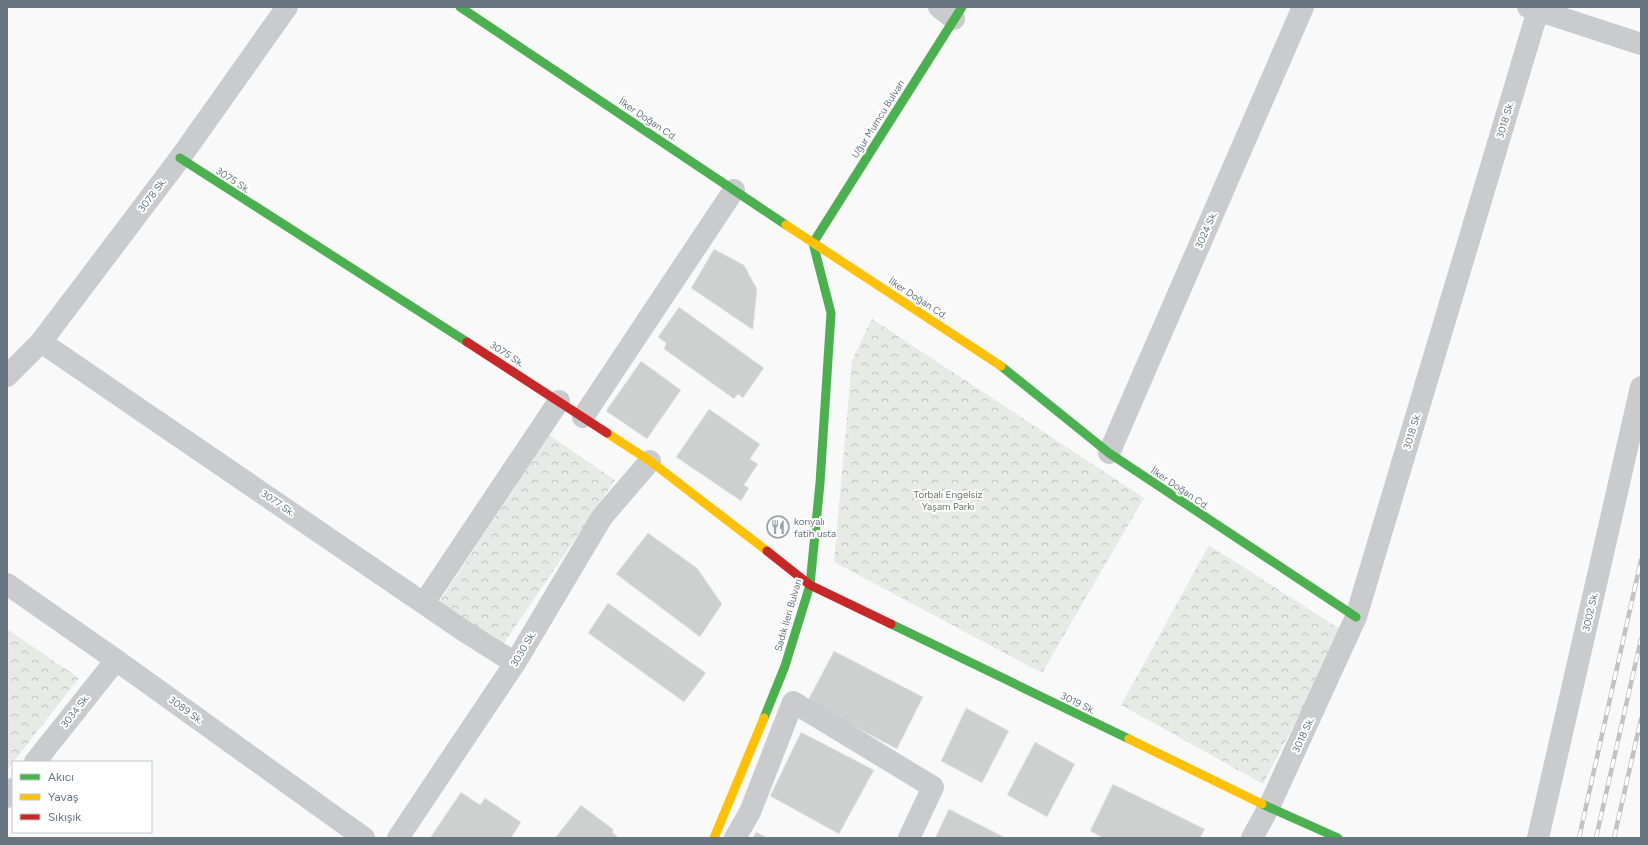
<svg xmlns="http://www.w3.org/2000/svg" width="1648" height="845" font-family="Figtree,sans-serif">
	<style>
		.park { fill: url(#park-crowns) }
		.building { fill: #ced0d0; stroke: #e8e8e8 }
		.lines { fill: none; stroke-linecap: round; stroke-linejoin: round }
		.street { stroke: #cacbcc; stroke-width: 22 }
		.fast { stroke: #4caf50; stroke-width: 9 }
		.slow { stroke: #ffc107; stroke-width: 9 }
		.jam { stroke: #c62828; stroke-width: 9 }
		.rail-casing { stroke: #c0c2c3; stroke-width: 4.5 }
		.rail { stroke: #fff; stroke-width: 3; stroke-dasharray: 9; stroke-linecap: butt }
		.labels { text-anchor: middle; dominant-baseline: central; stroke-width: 4; stroke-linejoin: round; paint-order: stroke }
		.street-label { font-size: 10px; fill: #667580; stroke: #fff }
		.park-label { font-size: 10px; fill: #687965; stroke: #fff }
		.poi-label { font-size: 10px; fill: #667580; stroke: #fff; text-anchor: start }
	</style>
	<defs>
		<pattern id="park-crowns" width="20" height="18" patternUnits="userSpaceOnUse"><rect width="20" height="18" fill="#e8eae6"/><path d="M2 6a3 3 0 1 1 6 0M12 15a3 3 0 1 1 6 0" fill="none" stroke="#c0c2c0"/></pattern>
	</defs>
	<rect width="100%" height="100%" fill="#f9f9f9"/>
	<path class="park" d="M 872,319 L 1144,498 L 1042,673 L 834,562 L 852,360 Z
		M 549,435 L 615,480 L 502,646 L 438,604 Z
		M 1209,545 L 1343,631 L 1263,784 L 1121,705 Z
		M 7,629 L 79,678 L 7,770 Z"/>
	<path class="building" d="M 714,249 L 744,265 L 757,289 L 753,330 L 691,288 Z
		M 679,307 L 764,368 L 743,398 L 738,394 L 734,399 L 664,349 L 666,343 L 658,337 Z
		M 641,361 L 681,390 L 647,439 L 606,411 Z
		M 709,409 L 760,444 L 750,459 L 758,464 L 744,485 L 749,488 L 741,501 L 676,457 Z
		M 648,533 L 697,568 L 722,604 L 700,637 L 616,574 Z
		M 608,603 L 706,673 L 684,702 L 588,633 Z
		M 834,651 L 923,697 L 897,749 L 807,702 Z
		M 966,708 L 1009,731 L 982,783 L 941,761 Z
		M 801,732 L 874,770 L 839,834 L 770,796 Z
		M 1035,742 L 1075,764 L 1047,817 L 1007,795 Z
		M 1113,784 L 1205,829 L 1200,838 L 1103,838 L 1090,831 Z
		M 461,792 L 480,805 L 485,798 L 521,822 L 511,838 L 430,838 Z
		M 581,805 L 614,830 L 612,832 L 619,838 L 555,838 Z
		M 949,809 L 1006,838 L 935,838 Z
		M 756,832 L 768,838 L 753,838 Z"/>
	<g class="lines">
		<path class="street" d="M 939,7 L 954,19
			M 1528,7 L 1641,44
			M 41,342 L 464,631 L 515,663
			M 7,376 L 41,342 L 180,158 L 287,7
			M 583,417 L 734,190
			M 1109,453 L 1303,7
			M 7,584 L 116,660 L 364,838
			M 424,603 L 559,401
			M 35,762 L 116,660
			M 7,797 L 13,789
			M 398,838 L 515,663 L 602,517 L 650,461
			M 735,838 L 750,812 L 793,702 L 933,787 L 909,838
			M 1252,838 L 1269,807 L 1356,617 L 1538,10
			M 1538,838 L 1641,387"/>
		<path class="fast" d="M 460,7 L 786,225
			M 180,158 L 467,342
			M 813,243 L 962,7
			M 1001,366 L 1109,453 L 1356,617
			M 891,624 L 1129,739
			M 764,718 L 785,666 L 810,585 L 820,483 L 831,313 L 813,243
			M 1262,804 L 1338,838"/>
		<path class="slow" d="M 786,225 L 1001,366
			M 607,433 L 650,461 L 767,551
			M 1129,739 L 1262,804
			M 714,838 L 764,718"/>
		<path class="jam" d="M 467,342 L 607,433
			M 767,551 L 810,585 L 891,624"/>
		<g class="rail-casing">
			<path id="rail" d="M 1579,838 L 1641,560
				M 1596,838 L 1641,639
				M 1614,838 L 1641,719"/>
		</g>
		<use href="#rail" class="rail"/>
	</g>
	<defs>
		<g id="restaurant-ring" transform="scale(1.15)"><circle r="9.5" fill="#fff" stroke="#99a3aa" stroke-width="1.5"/><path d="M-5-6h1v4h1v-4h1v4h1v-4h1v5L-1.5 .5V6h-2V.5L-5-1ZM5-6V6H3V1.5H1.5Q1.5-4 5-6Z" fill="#99a3aa"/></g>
	</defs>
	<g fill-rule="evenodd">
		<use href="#restaurant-ring" x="778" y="527"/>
	</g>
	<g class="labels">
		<g class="street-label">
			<text transform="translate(648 119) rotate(34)">İlker Doğan Cd.</text>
			<text transform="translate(878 119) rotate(-58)">Uğur Mumcu Bulvarı</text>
			<text transform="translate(1505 120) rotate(-73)">3018 Sk.</text>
			<text transform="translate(233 180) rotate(33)">3075 Sk.</text>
			<text transform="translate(152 195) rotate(-53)">3078 Sk.</text>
			<text transform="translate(1206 230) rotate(-66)">3024 Sk.</text>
			<text transform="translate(918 298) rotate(33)">İlker Doğan Cd.</text>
			<text transform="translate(507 354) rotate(33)">3075 Sk.</text>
			<text transform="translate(1412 431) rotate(-73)">3018 Sk.</text>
			<text transform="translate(1180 488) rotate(34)">İlker Doğan Cd.</text>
			<text transform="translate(278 503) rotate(34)">3077 Sk.</text>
			<text transform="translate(1590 612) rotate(-77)">3002 Sk.</text>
			<text transform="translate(788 615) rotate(-74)">Sadık İleri Bulvarı</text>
			<text transform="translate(523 649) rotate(-59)">3030 Sk.</text>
			<text transform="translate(1078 703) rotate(26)">3019 Sk.</text>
			<text transform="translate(186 710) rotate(36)">3089 Sk.</text>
			<text transform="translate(75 711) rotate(-52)">3034 Sk.</text>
			<text transform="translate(1303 735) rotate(-65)">3018 Sk.</text>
		</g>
		<g class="park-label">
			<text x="948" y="494">Torbalı Engelsiz<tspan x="948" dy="12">Yaşam Parkı</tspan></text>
		</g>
		<g class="poi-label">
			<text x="794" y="521">konyalı<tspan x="794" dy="12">fatih usta</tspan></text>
		</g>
	</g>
	<rect width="1648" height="845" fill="none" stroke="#667580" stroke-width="16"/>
	<rect x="12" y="761" width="140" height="72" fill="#ffffff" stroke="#c2c8cc"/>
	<rect x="20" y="774" width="20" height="6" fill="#4caf50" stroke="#c2c8cc"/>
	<text x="48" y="781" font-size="12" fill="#667580">Akıcı</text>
	<rect x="20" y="794" width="20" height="6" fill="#ffc107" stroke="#c2c8cc"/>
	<text x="48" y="801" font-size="12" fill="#667580">Yavaş</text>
	<rect x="20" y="814" width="20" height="6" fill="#c62828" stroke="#c2c8cc"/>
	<text x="48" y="821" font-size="12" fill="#667580">Sıkışık</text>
</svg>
